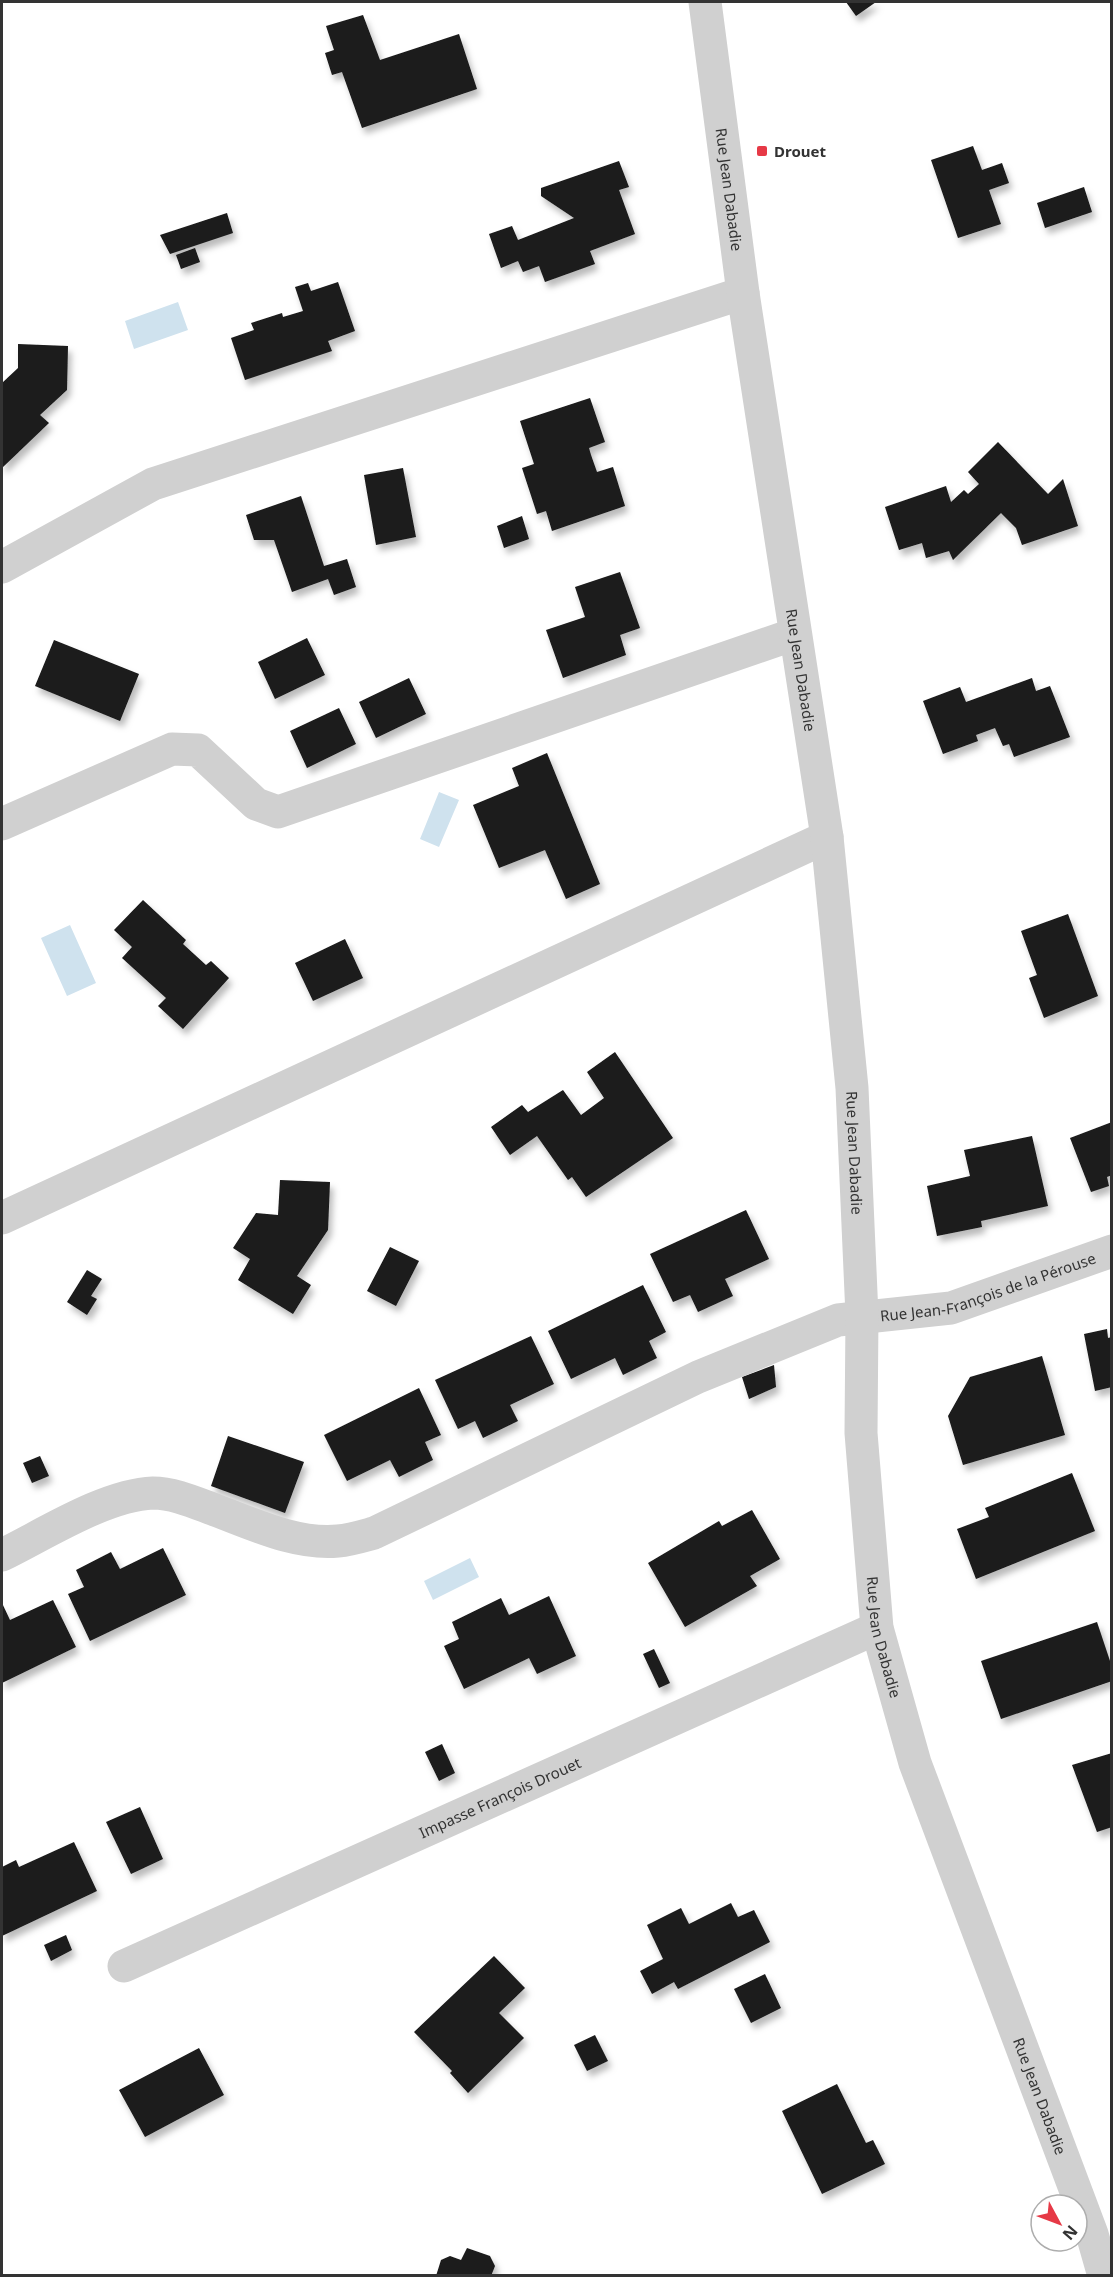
<svg xmlns="http://www.w3.org/2000/svg" width="1113" height="2277" font-family="'Noto Sans',sans-serif">
	<style>
		.water { fill: #cfe2ee }
		.building { fill: #1a1a1a; filter: url(#shadow) }
		.lines { fill: none; stroke-linecap: round; stroke-linejoin: round }
		.minor { stroke: #d0d0d0; stroke-width: 33 }
		.tertiary { stroke: #d0d0d0; stroke-width: 33 }
		.poi-dot { fill: #e63946; stroke: #fff; stroke-width: 2 }
		.labels { text-anchor: middle; dominant-baseline: central; stroke-width: 6; stroke-linejoin: round; paint-order: stroke }
		.poi-label { font-size: 15px; font-weight: bold; fill: #333; stroke: #fff; text-anchor: start }
		.street-label { font-size: 15px; fill: #333; stroke: #fff }
	</style>
	<defs>
		<filter id="shadow"><feDropShadow dx="3.5" dy="6" stdDeviation="3" flood-color="#0004"/></filter>
	</defs>
	<rect width="100%" height="100%" fill="#fff"/>
	<path class="water" d="M 178,302 L 188,330 L 134,349 L 125,321 Z
		M 439,792 L 459,800 L 439,847 L 420,839 Z
		M 70,925 L 96,983 L 67,996 L 41,938 Z
		M 470,1558 L 479,1577 L 433,1600 L 424,1581 Z"/>
	<path class="building" d="M 846,2 L 876,2 L 856,16 Z
		M 363,15 L 380,60 L 459,34 L 477,89 L 362,128 L 342,72 L 332,75 L 325,53 L 334,50 L 326,26 Z
		M 973,146 L 982,170 L 1002,163 L 1009,183 L 989,190 L 1001,224 L 958,238 L 931,160 Z
		M 619,161 L 629,187 L 619,190 L 635,234 L 590,251 L 595,264 L 545,282 L 539,266 L 523,272 L 518,261 L 501,268 L 489,234 L 512,226 L 518,240 L 574,218 L 541,196 L 541,188 Z
		M 1084,187 L 1092,212 L 1045,228 L 1037,203 Z
		M 227,213 L 233,233 L 170,254 L 160,235 Z
		M 195,248 L 200,262 L 181,269 L 176,255 Z
		M 338,282 L 355,331 L 328,341 L 332,351 L 245,380 L 231,338 L 254,330 L 251,323 L 282,313 L 283,317 L 303,311 L 295,287 L 308,283 L 311,291 Z
		M 18,344 L 68,346 L 67,390 L 40,415 L 49,423 L 2,468 L 2,383 L 18,368 Z
		M 590,398 L 605,442 L 589,448 L 591,455 L 597,472 L 613,467 L 625,506 L 552,531 L 546,511 L 537,514 L 522,468 L 534,464 L 520,421 Z
		M 998,442 L 1048,494 L 1063,479 L 1078,526 L 1022,545 L 1016,528 L 1001,513 L 953,560 L 949,551 L 926,558 L 922,543 L 899,550 L 885,507 L 946,486 L 951,502 L 964,490 L 968,494 L 979,484 L 968,472 Z
		M 403,468 L 416,537 L 376,545 L 364,475 Z
		M 301,496 L 324,566 L 347,559 L 356,587 L 334,595 L 328,579 L 292,592 L 274,540 L 254,540 L 246,515 Z
		M 522,516 L 529,539 L 504,548 L 497,526 Z
		M 620,572 L 640,628 L 620,635 L 626,655 L 563,678 L 546,630 L 585,617 L 575,587 Z
		M 307,638 L 325,675 L 275,699 L 258,662 Z
		M 54,640 L 139,674 L 120,721 L 35,686 Z
		M 409,678 L 426,714 L 376,738 L 359,702 Z
		M 1032,678 L 1036,691 L 1050,686 L 1070,737 L 1014,757 L 1009,744 L 1003,746 L 995,728 L 976,735 L 978,741 L 943,754 L 923,701 L 960,687 L 966,702 Z
		M 339,708 L 356,744 L 307,768 L 290,731 Z
		M 547,753 L 600,884 L 566,899 L 545,850 L 499,868 L 473,805 L 519,786 L 512,768 Z
		M 143,900 L 186,940 L 183,944 L 206,965 L 211,961 L 229,978 L 183,1029 L 158,1006 L 166,998 L 122,958 L 132,947 L 114,930 Z
		M 1068,914 L 1098,996 L 1044,1018 L 1029,978 L 1037,975 L 1021,931 Z
		M 345,939 L 363,978 L 313,1001 L 295,963 Z
		M 615,1052 L 673,1138 L 586,1197 L 572,1177 L 568,1180 L 537,1136 L 510,1155 L 491,1127 L 522,1105 L 528,1112 L 563,1090 L 581,1115 L 604,1098 L 587,1072 Z
		M 1112,1122 L 1112,1175 L 1107,1177 L 1109,1186 L 1091,1192 L 1070,1138 Z
		M 1032,1136 L 1048,1206 L 981,1221 L 982,1227 L 937,1236 L 927,1186 L 970,1176 L 964,1150 Z
		M 280,1180 L 330,1182 L 328,1230 L 297,1276 L 311,1285 L 293,1314 L 238,1280 L 250,1259 L 233,1248 L 256,1213 L 278,1215 Z
		M 746,1210 L 769,1259 L 725,1279 L 733,1296 L 698,1312 L 690,1295 L 673,1302 L 650,1254 Z
		M 390,1247 L 419,1261 L 396,1306 L 367,1291 Z
		M 87,1270 L 102,1279 L 91,1296 L 97,1299 L 87,1315 L 67,1302 Z
		M 643,1285 L 666,1332 L 649,1341 L 657,1358 L 623,1375 L 615,1358 L 571,1379 L 548,1331 Z
		M 1107,1329 L 1108,1338 L 1112,1337 L 1112,1387 L 1095,1391 L 1084,1334 Z
		M 531,1336 L 554,1384 L 510,1405 L 518,1421 L 483,1438 L 475,1421 L 458,1429 L 435,1380 Z
		M 1042,1356 L 1065,1435 L 963,1465 L 948,1416 L 970,1377 Z
		M 774,1365 L 776,1387 L 749,1399 L 742,1377 Z
		M 419,1388 L 441,1435 L 425,1442 L 433,1460 L 399,1477 L 390,1460 L 347,1481 L 324,1435 Z
		M 228,1436 L 304,1462 L 285,1513 L 211,1486 Z
		M 40,1456 L 49,1476 L 32,1483 L 23,1463 Z
		M 1072,1473 L 1095,1531 L 976,1579 L 957,1529 L 989,1517 L 985,1508 Z
		M 752,1510 L 780,1559 L 750,1576 L 757,1586 L 685,1627 L 648,1563 L 719,1521 L 722,1526 Z
		M 163,1548 L 186,1595 L 90,1641 L 68,1594 L 84,1587 L 76,1570 L 111,1552 L 120,1569 Z
		M 549,1596 L 576,1656 L 537,1674 L 529,1658 L 464,1689 L 444,1646 L 459,1639 L 452,1622 L 501,1598 L 509,1615 Z
		M 53,1600 L 76,1647 L 2,1683 L 2,1603 L 10,1620 Z
		M 1097,1622 L 1112,1667 L 1112,1681 L 1001,1719 L 981,1661 Z
		M 654,1649 L 670,1683 L 659,1688 L 643,1654 Z
		M 442,1744 L 455,1773 L 439,1781 L 425,1752 Z
		M 1112,1753 L 1112,1827 L 1097,1832 L 1072,1765 Z
		M 140,1807 L 163,1859 L 131,1874 L 106,1822 Z
		M 74,1842 L 97,1891 L 2,1936 L 2,1867 L 16,1860 L 19,1867 Z
		M 731,1903 L 738,1917 L 754,1910 L 770,1942 L 678,1989 L 674,1982 L 652,1994 L 640,1971 L 663,1959 L 647,1925 L 681,1908 L 689,1924 Z
		M 66,1935 L 72,1950 L 51,1961 L 44,1945 Z
		M 494,1956 L 525,1988 L 499,2013 L 524,2038 L 468,2093 L 450,2073 L 452,2071 L 414,2032 Z
		M 765,1974 L 781,2008 L 751,2023 L 734,1989 Z
		M 595,2035 L 608,2061 L 587,2071 L 574,2045 Z
		M 199,2048 L 224,2095 L 145,2137 L 119,2090 Z
		M 837,2084 L 866,2143 L 873,2140 L 885,2164 L 822,2194 L 782,2111 Z
		M 467,2248 L 490,2256 L 495,2266 L 491,2276 L 436,2276 L 441,2260 L 450,2256 L 461,2260 Z"/>
	<g class="lines">
		<g class="minor">
			<path d="M 2,567 L 153,484 L 743,293"/>
			<path d="M 2,824 L 172,749 L 198,750 L 256,804 L 278,812 L 795,634"/>
			<path d="M 2,1218 L 827,837"/>
			<path id="s1" d="M 2,1555 C 45,1534 105,1495 153,1493 C 174,1493 196,1503 215,1510 C 253,1524 296,1545 338,1541 C 350,1540 363,1536 374,1533 L 698,1377 L 838,1320 L 951,1308 L 1112,1251"/>
			<path id="s2" d="M 124,1966 L 877,1628"/>
		</g>
		<path class="tertiary" id="s3" d="M 705,2 L 743,293 L 827,837 L 852,1088 L 862,1316 L 861,1433 L 877,1628 L 915,1763 L 1092,2234 L 1104,2276"/>
	</g>
	<rect class="poi-dot" x="756" y="145" width="12" height="12" rx="3"/>
	<g class="labels">
		<g class="poi-label">
			<text x="774" y="151">Drouet</text>
		</g>
		<g class="street-label">
			<text stroke="none"><textPath href="#s3" startOffset="189">Rue Jean Dabadie</textPath></text>
			<text stroke="none"><textPath href="#s3" startOffset="675">Rue Jean Dabadie</textPath></text>
			<text stroke="none"><textPath href="#s3" startOffset="1161">Rue Jean Dabadie</textPath></text>
			<text stroke="none"><textPath href="#s1" startOffset="1059">Rue Jean-François de la Pérouse</textPath></text>
			<text stroke="none"><textPath href="#s3" startOffset="1647">Rue Jean Dabadie</textPath></text>
			<text stroke="none"><textPath href="#s2" startOffset="412">Impasse François Drouet</textPath></text>
			<text stroke="none"><textPath href="#s3" startOffset="2133">Rue Jean Dabadie</textPath></text>
		</g>
	</g>
	<rect width="1113" height="2277" fill="none" stroke="#333333" stroke-width="6"/>
	<g transform="translate(1059 2223) rotate(131)"><circle r="28" fill="#ffffff" stroke="#adadad" stroke-width="1.5"/>
	<path d="M0-4.5L10 22L0 15L-10 22Z" fill="#e63946"/>
	<text y="-9" font-size="16" font-weight="bold" text-anchor="middle" fill="#333333">N</text>
	</g>
</svg>
